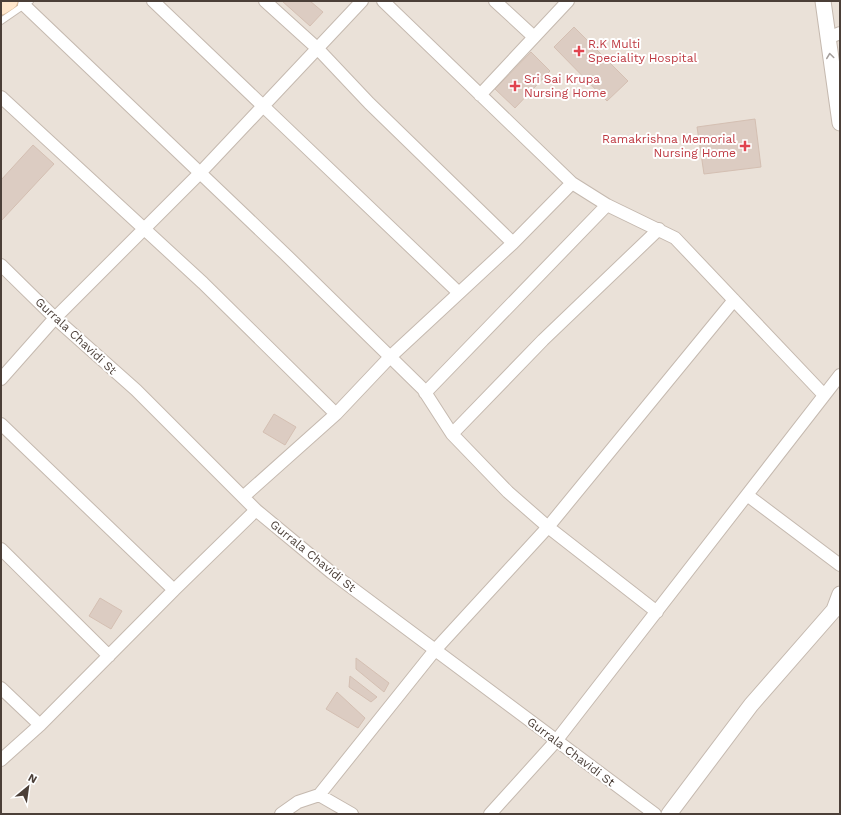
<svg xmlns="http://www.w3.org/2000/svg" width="841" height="815" font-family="'Work Sans',sans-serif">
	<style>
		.residential { fill: #eae1d8 }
		.building { fill: #dcccc2; stroke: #d4bfb2 }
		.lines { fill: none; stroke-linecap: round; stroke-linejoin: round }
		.service-casing { stroke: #c5b9af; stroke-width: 8 }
		.minor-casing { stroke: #c5b9af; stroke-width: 14 }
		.tertiary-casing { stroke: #c5b9af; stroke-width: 17 }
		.secondary-casing { stroke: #dcbc9a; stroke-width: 19 }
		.service { stroke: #fff; stroke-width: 6 }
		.minor { stroke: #fff; stroke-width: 12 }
		.tertiary { stroke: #fff; stroke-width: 15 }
		.secondary { stroke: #ffe7cc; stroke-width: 17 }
		.oneway { stroke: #a59f9c }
		.health-dot { fill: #e0444e; stroke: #fff; stroke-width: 1.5 }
		.labels { text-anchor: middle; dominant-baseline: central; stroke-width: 4; stroke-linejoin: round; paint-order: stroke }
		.health-label { font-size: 12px; fill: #be3a42; stroke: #fff; text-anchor: start }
		.street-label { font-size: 12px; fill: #4b3f38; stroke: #fff }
	</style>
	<rect width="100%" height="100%" fill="#f6f0eb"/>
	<path class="residential" d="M 1,1 L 840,1 L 840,814 L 1,814 Z"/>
	<path class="building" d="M 282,1 L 310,1 L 323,12 L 310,26 Z
		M 574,27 L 628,81 L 607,101 L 554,47 Z
		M 531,52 L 550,71 L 515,108 L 495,89 Z
		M 755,119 L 761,167 L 704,174 L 697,127 Z
		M 33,145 L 54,164 L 1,221 L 1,180 Z
		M 274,414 L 296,427 L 285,445 L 263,432 Z
		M 100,598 L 122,611 L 111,629 L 89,616 Z
		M 356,658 L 389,683 L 384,692 L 356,669 Z
		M 350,676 L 377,697 L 371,702 L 349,687 Z
		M 337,692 L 365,718 L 358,728 L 326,709 Z"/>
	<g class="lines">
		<g class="service-casing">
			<path id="service" d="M 1,21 L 30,1"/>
		</g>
		<g class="minor-casing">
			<path id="minor" d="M 153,1 L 459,293
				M 265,1 L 318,49 L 369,103 L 513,243
				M 383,1 L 572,183 L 607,205 L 675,238 L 824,395
				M 495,1 L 534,37
				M 24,5 L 284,253 L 423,389 L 452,434 L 508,492 L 548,527 L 657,612
				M 828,38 L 840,33
				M 480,95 L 568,1
				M 1,97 L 203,283 L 336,414
				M 1,265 L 55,318 L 136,390 L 256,510 L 332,573 L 655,814
				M 1,379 L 55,318 L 200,173 L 362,1
				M 425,393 L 607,205
				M 1,424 L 174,590 L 40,725 L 1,760
				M 452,434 L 543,340 L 659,229
				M 747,495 L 840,565
				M 243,497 L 336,414 L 390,357 L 513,243 L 572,183
				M 1,549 L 109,656
				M 174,590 L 256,510
				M 1,688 L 40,725
				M 319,795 L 435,650 L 548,527 L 734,300
				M 281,814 L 298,802 L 319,795 L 352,814
				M 490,814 L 556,741 L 840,375"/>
		</g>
		<g class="tertiary-casing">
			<path id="tertiary" d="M 823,1 L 840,123
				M 834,610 L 840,594
				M 669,814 L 751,705 L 834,610 L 840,608"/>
		</g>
		<g class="secondary-casing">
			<path id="secondary" d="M 1,6 L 9,1"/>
		</g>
		<use href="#service" class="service"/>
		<use href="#minor" class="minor"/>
		<use href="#tertiary" class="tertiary"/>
		<use href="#secondary" class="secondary"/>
	</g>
	<defs><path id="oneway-chevron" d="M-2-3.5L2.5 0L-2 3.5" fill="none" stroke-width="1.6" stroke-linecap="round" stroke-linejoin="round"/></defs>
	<use class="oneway" href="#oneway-chevron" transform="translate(830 56) rotate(-98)"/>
	<g class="health-dot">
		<path d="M577 45h4v4h4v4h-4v4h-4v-4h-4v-4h4z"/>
		<path d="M513 80h4v4h4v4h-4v4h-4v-4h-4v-4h4z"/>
		<path d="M743 140h4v4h4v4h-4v4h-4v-4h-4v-4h4z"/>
	</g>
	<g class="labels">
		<g class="health-label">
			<text x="588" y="44">R.K Multi<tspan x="588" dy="14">Speciality Hospital</tspan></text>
			<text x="524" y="79">Sri Sai Krupa<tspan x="524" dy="14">Nursing Home</tspan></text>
			<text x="736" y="139" text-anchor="end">Ramakrishna Memorial<tspan x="736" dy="14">Nursing Home</tspan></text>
		</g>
		<g class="street-label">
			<text transform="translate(76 336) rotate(43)">Gurrala Chavidi St</text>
			<text transform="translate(313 556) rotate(39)">Gurrala Chavidi St</text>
			<text transform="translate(571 752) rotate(37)">Gurrala Chavidi St</text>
		</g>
	</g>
	<rect width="841" height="815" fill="none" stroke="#4b3f38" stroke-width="4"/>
	<g transform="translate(28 787) rotate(29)" stroke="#ffffff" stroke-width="3" paint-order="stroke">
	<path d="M0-3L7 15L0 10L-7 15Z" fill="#4b3f38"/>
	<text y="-6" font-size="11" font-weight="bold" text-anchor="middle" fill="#4b3f38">N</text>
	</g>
</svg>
